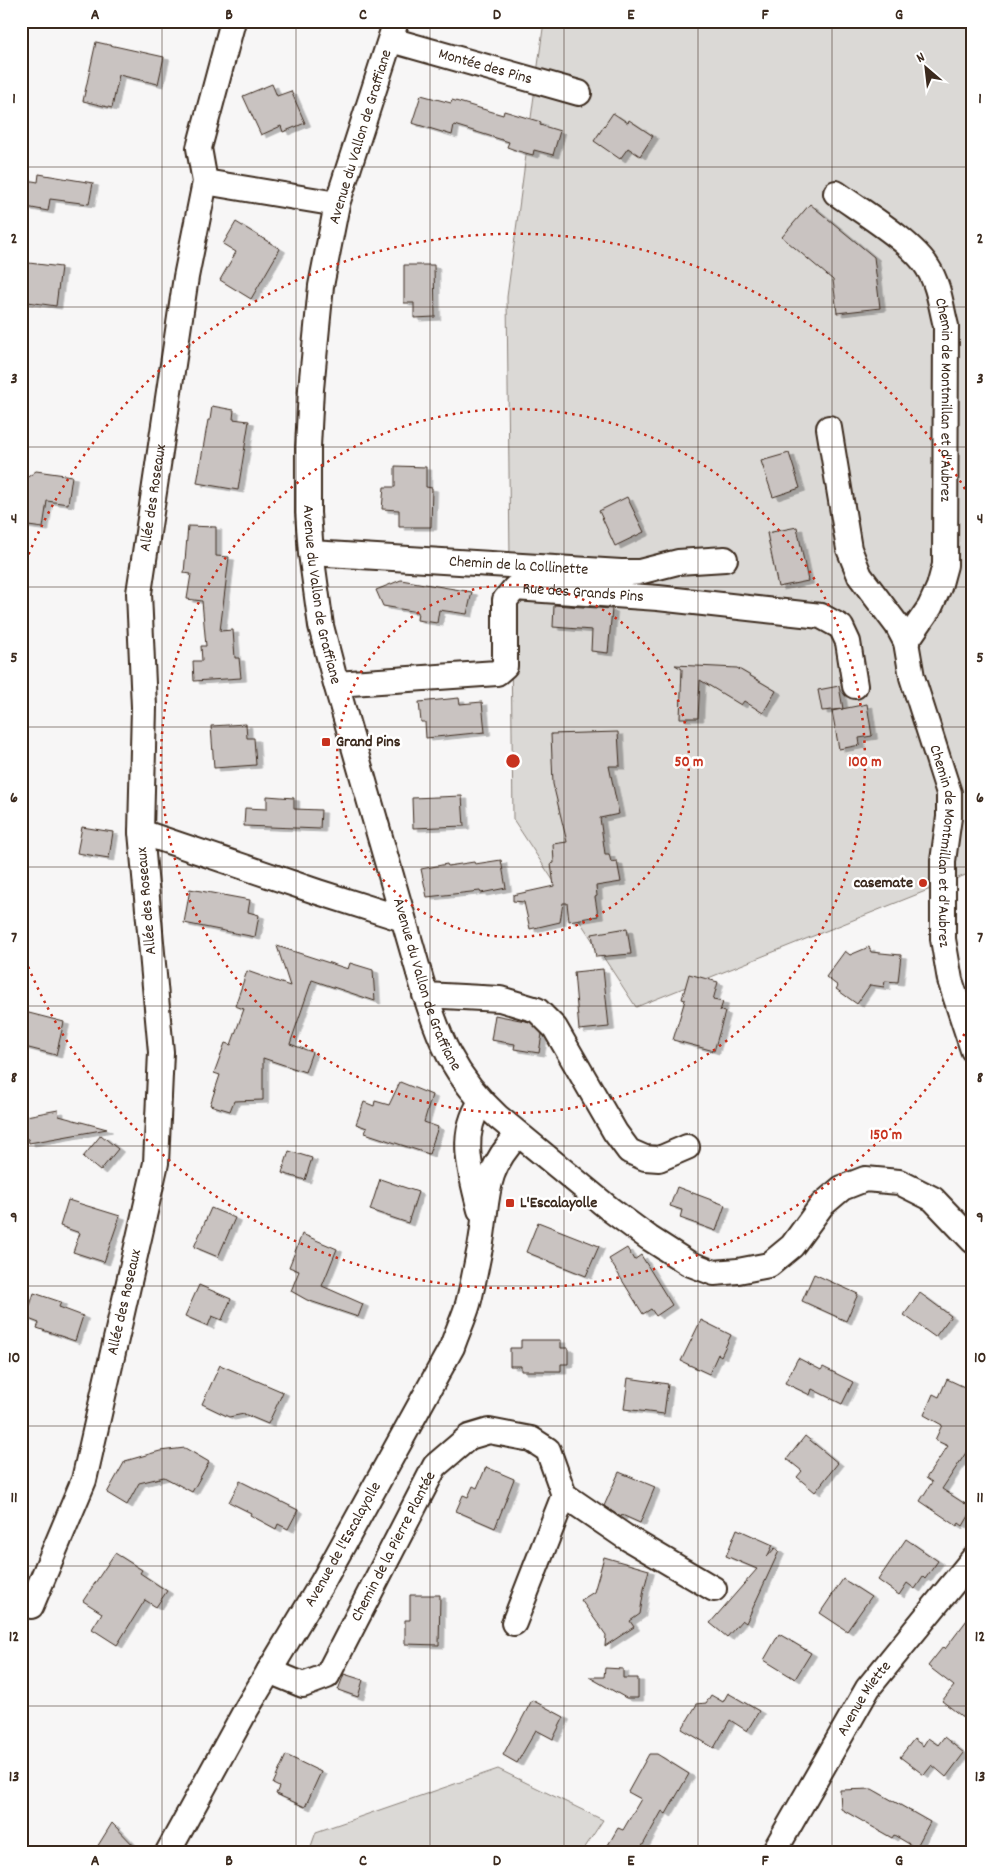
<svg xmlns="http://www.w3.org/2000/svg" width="994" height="1873" font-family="Dekko,sans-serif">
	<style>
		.green { fill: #dbd9d6; stroke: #8b827a }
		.building { fill: #c9c3c1; stroke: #3b2a1e; filter: url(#shadow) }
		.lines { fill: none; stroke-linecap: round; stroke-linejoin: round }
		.minor-casing { stroke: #3b2a1e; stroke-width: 28 }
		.minor { stroke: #fff; stroke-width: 24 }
		.grid { fill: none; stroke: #3b2a1e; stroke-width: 1; stroke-opacity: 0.55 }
		.ring { fill: none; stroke: #c8321e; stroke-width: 2.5; stroke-dasharray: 2.5 5 }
		.poi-dot { fill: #c8321e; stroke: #fff; stroke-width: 2 }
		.labels { text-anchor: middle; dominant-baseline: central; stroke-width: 5; stroke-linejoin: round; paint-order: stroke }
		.street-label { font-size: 16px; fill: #3b2a1e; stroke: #fff }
		.poi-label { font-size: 16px; font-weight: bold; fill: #3b2a1e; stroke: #fff; text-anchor: start }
		.centre { fill: #c8321e; stroke: #fff; stroke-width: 2.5 }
		.ring-label { font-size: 15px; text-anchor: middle; font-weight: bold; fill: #c8321e; stroke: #fff; stroke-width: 5; stroke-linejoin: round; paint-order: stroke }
		.neatline { fill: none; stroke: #3b2a1e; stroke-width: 2 }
		.grid-label { font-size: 16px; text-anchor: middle; font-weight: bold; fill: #3b2a1e }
	</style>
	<defs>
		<filter id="shadow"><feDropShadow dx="5.5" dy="3" stdDeviation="0" flood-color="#0004"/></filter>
	</defs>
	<rect width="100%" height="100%" fill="#f7f6f6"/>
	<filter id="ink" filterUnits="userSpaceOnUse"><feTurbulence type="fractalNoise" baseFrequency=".02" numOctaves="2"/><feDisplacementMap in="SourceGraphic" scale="10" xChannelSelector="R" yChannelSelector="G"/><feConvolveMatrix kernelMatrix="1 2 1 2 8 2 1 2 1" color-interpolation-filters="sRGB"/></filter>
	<g filter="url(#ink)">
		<path class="green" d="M 544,21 L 973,21 L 973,872 L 636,1007 L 513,819 L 507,297 Z
			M 498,1769 L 603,1820 L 582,1852 L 309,1852 L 316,1832 Z"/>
		<path class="building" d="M 96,42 L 164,57 L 158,84 L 119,75 L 112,108 L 83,101 Z
			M 272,84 L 277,96 L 291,91 L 305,123 L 283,132 L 281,126 L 261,135 L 243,96 Z
			M 421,95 L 451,103 L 452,100 L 503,115 L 504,111 L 541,122 L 540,125 L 560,131 L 553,155 L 534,150 L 533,155 L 518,151 L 507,147 L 509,142 L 454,125 L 452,135 L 412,123 Z
			M 613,113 L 628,123 L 629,120 L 653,136 L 640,156 L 628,148 L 620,159 L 594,141 Z
			M 39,174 L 93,183 L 89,204 L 50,199 L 48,211 L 21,206 L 21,179 L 38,182 Z
			M 810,204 L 874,257 L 880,308 L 837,313 L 833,280 L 782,237 Z
			M 236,222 L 280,249 L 251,299 L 220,280 L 236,252 L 223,244 Z
			M 21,262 L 61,267 L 56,306 L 21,301 Z
			M 404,265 L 434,265 L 435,317 L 414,318 L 414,303 L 404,303 Z
			M 212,406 L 234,410 L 233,419 L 249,421 L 238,490 L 197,483 L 208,420 L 210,420 Z
			M 789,453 L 800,488 L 773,497 L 761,461 Z
			M 395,466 L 426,467 L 426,487 L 432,488 L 431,527 L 399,527 L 399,510 L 382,509 L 384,487 L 395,487 Z
			M 36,471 L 72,476 L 68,504 L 47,501 L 43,528 L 21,525 L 21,482 Z
			M 627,497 L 644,532 L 615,546 L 599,511 Z
			M 188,526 L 216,527 L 216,556 L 229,557 L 220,631 L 233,630 L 235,658 L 239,658 L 241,678 L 194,681 L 193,661 L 202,661 L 201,646 L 206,646 L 202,601 L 187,599 L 191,574 L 184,573 Z
			M 797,527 L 808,581 L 778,587 L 767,533 Z
			M 401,580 L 472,592 L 467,614 L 439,610 L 437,623 L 417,620 L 418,612 L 383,606 L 376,590 Z
			M 554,605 L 612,609 L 608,653 L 591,651 L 592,630 L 553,627 Z
			M 675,665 L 737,668 L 776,691 L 763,713 L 744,701 L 741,705 L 700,680 L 698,718 L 680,718 L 682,669 Z
			M 839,686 L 843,709 L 822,711 L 818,690 Z
			M 459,698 L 460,704 L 482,702 L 485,732 L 426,738 L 425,722 L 421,722 L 419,702 Z
			M 867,704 L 872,736 L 859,738 L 860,745 L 839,749 L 832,711 Z
			M 246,724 L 247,738 L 254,738 L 256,765 L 214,768 L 211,726 Z
			M 618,732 L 620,766 L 609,766 L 619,814 L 600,818 L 605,854 L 609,854 L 611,862 L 617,861 L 621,882 L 596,886 L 597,896 L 595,897 L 598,916 L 569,921 L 567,903 L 563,903 L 560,922 L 530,929 L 524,902 L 513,901 L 513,895 L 554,886 L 551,864 L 554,863 L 553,844 L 567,842 L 553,784 L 551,734 Z
			M 267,796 L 294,798 L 294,809 L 321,810 L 320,829 L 244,826 L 245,808 L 267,809 Z
			M 462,796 L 464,826 L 413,828 L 412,798 Z
			M 82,827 L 113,832 L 109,858 L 77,853 Z
			M 501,860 L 506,888 L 481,893 L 480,891 L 427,897 L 421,869 L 447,864 L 448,866 L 474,862 L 475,864 Z
			M 190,889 L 250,900 L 248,912 L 259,915 L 255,937 L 184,923 Z
			M 627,928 L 631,954 L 596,957 L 592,934 Z
			M 277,946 L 348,969 L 350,963 L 373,970 L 375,1001 L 312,980 L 290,1044 L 312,1052 L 305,1072 L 263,1058 L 263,1100 L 234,1101 L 230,1111 L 210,1105 L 220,1075 L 214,1073 L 225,1043 L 231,1045 L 244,1009 L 235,1006 L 247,971 L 290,986 Z
			M 869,947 L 871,952 L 901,955 L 898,982 L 885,981 L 884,987 L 870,985 L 857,1004 L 836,989 L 838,986 L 826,977 L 845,951 L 850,955 Z
			M 603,969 L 609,1027 L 579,1030 L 574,972 Z
			M 689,974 L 718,982 L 713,1000 L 723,1002 L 720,1011 L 725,1012 L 714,1051 L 673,1040 L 685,1000 L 682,999 Z
			M 21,1011 L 64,1022 L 56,1055 L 21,1046 Z
			M 495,1015 L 530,1022 L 542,1034 L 539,1053 L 514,1049 L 515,1044 L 491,1040 Z
			M 400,1082 L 432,1095 L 424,1122 L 438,1127 L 429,1154 L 365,1133 L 367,1128 L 356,1124 L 364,1102 L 374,1106 L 375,1101 L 389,1105 Z
			M 58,1110 L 59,1116 L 107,1129 L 29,1143 L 28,1139 L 21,1137 L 21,1117 Z
			M 101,1135 L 118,1149 L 100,1171 L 83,1157 Z
			M 289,1151 L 312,1158 L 305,1180 L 282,1173 Z
			M 380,1179 L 418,1192 L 408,1223 L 370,1210 Z
			M 677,1187 L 725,1205 L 716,1231 L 680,1218 L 682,1210 L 670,1206 Z
			M 68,1200 L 120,1216 L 104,1262 L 73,1252 L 80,1233 L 60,1226 Z
			M 211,1208 L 235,1218 L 218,1257 L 194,1247 Z
			M 538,1222 L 599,1246 L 586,1276 L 526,1252 Z
			M 302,1234 L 337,1249 L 322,1286 L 363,1304 L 358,1317 L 307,1300 L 291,1291 L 299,1271 L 289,1267 Z
			M 627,1248 L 634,1260 L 641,1255 L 672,1305 L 656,1316 L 651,1309 L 643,1314 L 609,1259 Z
			M 814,1274 L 858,1294 L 846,1321 L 802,1301 Z
			M 199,1285 L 231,1299 L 222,1320 L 212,1316 L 208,1326 L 185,1316 Z
			M 34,1293 L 61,1302 L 59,1307 L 83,1316 L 75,1341 L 37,1328 L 39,1323 L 26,1318 Z
			M 920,1293 L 951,1316 L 935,1337 L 904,1315 Z
			M 701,1320 L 731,1335 L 721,1356 L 718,1354 L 709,1374 L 681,1361 Z
			M 521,1340 L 561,1340 L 561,1348 L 568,1348 L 568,1364 L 561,1364 L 561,1371 L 521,1371 L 521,1366 L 510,1366 L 510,1348 L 521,1348 Z
			M 798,1358 L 821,1370 L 823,1367 L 853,1382 L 842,1404 L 812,1389 L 810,1395 L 785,1383 Z
			M 220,1365 L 283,1392 L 268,1424 L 244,1414 L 229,1417 L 202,1404 Z
			M 628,1378 L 668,1384 L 664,1414 L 624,1409 Z
			M 947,1379 L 973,1391 L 973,1442 L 942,1489 L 973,1509 L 963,1526 L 959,1523 L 957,1526 L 920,1501 L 932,1482 L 926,1478 L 948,1446 L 935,1440 L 942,1425 L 924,1415 L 933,1394 L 939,1397 Z
			M 805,1436 L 838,1463 L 815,1492 L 797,1477 L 802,1471 L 787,1459 Z
			M 185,1448 L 209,1462 L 192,1492 L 164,1477 L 139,1483 L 127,1505 L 107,1493 L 125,1461 L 160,1451 Z
			M 486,1467 L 514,1479 L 495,1528 L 456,1511 L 463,1495 L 468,1497 L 473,1486 L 477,1488 Z
			M 619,1472 L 655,1487 L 640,1523 L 622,1515 L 621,1517 L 604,1506 Z
			M 240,1481 L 298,1510 L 288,1529 L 278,1524 L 276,1529 L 250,1515 L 251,1513 L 229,1502 Z
			M 737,1529 L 773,1545 L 767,1557 L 775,1548 L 779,1551 L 746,1623 L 742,1620 L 727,1637 L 710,1623 L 757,1569 L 726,1556 Z
			M 906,1539 L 938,1561 L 925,1579 L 923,1577 L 915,1589 L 907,1583 L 899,1595 L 878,1580 Z
			M 115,1553 L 142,1570 L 140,1573 L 167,1591 L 156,1607 L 145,1600 L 117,1645 L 92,1629 L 102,1613 L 83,1601 Z
			M 604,1557 L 649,1570 L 644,1589 L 640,1614 L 630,1621 L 634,1627 L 605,1646 L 606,1635 L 581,1600 L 594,1592 Z
			M 843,1579 L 871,1597 L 847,1631 L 820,1613 Z
			M 410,1595 L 440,1595 L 439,1645 L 405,1644 L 405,1620 L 410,1620 Z
			M 973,1612 L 973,1725 L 942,1701 L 954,1686 L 928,1666 L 943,1647 L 945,1649 Z
			M 779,1634 L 811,1653 L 795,1679 L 764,1660 Z
			M 605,1668 L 623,1669 L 623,1678 L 638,1678 L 638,1698 L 626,1698 L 589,1677 L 604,1677 Z
			M 344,1674 L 363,1680 L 358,1697 L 338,1690 Z
			M 728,1693 L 759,1711 L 747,1731 L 730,1720 L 714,1748 L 682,1729 L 697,1704 L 706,1703 L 711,1695 L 723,1702 Z
			M 532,1700 L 564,1717 L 553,1739 L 536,1730 L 517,1763 L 503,1755 Z
			M 944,1737 L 964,1753 L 946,1777 L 932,1765 L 924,1775 L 900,1757 L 914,1739 L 923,1746 L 928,1738 L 938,1745 Z
			M 649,1754 L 657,1754 L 689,1774 L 666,1814 L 662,1811 L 639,1852 L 604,1852 L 618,1828 L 623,1830 L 641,1799 L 628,1792 Z
			M 286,1755 L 321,1772 L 305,1807 L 276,1794 L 279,1787 L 273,1784 Z
			M 872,1789 L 930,1822 L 916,1848 L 894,1835 L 892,1838 L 841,1809 L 840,1790 Z
			M 112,1823 L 140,1852 L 94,1852 Z"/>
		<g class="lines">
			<g class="minor-casing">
				<g id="minor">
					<path id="s1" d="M 396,21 L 337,204 L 321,286 L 311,389 L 308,447 L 308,513 L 311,553 L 321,626 L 336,684 L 421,980 C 438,1038 453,1076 498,1117 L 611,1210 L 649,1238 L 688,1263 L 714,1273 L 738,1271 L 769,1265 L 792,1246 L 822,1205 L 842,1188 L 865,1179 L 899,1182 L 933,1199 L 973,1241"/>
					<path id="s2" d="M 391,40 L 579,93"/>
					<path d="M 205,182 L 337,204"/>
					<path id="s3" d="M 836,193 C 861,211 914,243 928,268 C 939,285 941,307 946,326 L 945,565 L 939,587 L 930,607 L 906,642"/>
					<path id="s4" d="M 829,428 L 849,549 L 860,576 L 897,625 L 906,642 L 912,677 L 949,793 L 949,817 L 943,861 L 943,939 L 950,980 L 973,1050"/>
					<path id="s5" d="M 311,553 L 621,572 L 639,572 L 678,562 L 725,559"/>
					<path id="s6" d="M 336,684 L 497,673 L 505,666 L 505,600 L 515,588 L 658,598 L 821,616 L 841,627 L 848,642 L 855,686"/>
					<path d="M 141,832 L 318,892 L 403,919"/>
					<path d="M 425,995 L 500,999 L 537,1010 L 555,1028 L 615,1132 L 629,1151 L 645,1158 L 659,1159 L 687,1147"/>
					<path d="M 480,1210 C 471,1173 458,1136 481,1102"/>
					<path d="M 564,1495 L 624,1536 L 714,1589"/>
					<path id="s7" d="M 31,1606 L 84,1480 L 156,1163 L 161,1052 L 141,832 L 144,707 L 139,593 L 186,277 L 205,182 L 199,148 L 233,21"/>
					<path id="s8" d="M 269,1671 L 303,1685 L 327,1676 L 435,1466 L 469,1437 L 489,1431 L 531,1439 L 548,1450 L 564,1495 L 514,1623"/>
					<path id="s9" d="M 168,1852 L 247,1708 L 322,1583 L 452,1347 C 457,1332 464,1318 468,1304 C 473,1285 476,1266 480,1248 C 489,1200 481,1173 518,1135"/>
					<path id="s10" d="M 774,1852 L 868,1688 L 973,1559"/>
				</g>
			</g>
			<use href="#minor" class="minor"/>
		</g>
	</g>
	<path class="grid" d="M 162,21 L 162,1852M 296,21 L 296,1852M 430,21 L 430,1852M 564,21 L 564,1852M 698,21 L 698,1852M 832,21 L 832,1852M 21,167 L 973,167M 21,307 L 973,307M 21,447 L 973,447M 21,587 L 973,587M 21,727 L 973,727M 21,867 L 973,867M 21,1006 L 973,1006M 21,1146 L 973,1146M 21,1286 L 973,1286M 21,1426 L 973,1426M 21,1566 L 973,1566M 21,1706 L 973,1706"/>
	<g class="ring">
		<circle cx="513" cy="761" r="176"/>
		<circle cx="513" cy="761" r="352"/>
		<path d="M972 1021A527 527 0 0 1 23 954M23 568A527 527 0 0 1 972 501"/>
	</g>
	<g class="poi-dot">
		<rect x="321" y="737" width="10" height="10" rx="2.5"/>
		<circle cx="923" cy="883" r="5"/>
		<rect x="505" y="1198" width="10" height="10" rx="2.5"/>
	</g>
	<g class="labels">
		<g class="street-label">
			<text stroke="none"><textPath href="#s2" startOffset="98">Montée des Pins</textPath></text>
			<text transform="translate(361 137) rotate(-73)">Avenue du Vallon de Graffiane</text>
			<text stroke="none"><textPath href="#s3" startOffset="254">Chemin de Montmillan et d'Aubrez</textPath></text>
			<text stroke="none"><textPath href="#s7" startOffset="1129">Allée des Roseaux</textPath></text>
			<text stroke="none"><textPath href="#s5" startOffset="208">Chemin de la Collinette</textPath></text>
			<text stroke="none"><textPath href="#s6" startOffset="322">Rue des Grands Pins</textPath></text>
			<text stroke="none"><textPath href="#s1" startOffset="586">Avenue du Vallon de Graffiane</textPath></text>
			<text stroke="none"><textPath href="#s4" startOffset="442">Chemin de Montmillan et d'Aubrez</textPath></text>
			<text transform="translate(147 901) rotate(-95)">Allée des Roseaux</text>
			<text stroke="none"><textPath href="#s1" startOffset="991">Avenue du Vallon de Graffiane</textPath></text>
			<text stroke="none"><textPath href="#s7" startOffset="319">Allée des Roseaux</textPath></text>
			<text stroke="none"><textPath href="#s9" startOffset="354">Avenue de l'Escalayolle</textPath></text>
			<text stroke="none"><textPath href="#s8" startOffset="208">Chemin de la Pierre Plantée</textPath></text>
			<text stroke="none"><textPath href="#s10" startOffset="178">Avenue Miette</textPath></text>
		</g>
		<g class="poi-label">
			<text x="336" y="742">Grand Pins</text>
			<text x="913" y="883" text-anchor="end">casemate</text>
			<text x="520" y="1203">L'Escalayolle</text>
		</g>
	</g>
	<circle cx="513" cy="761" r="8" class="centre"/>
	<g class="ring-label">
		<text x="689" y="766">50 m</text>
		<text x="865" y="766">100 m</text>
		<text x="886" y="1139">150 m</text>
	</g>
	<rect width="994" height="1873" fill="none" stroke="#fff" stroke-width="55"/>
	<g transform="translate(926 68) rotate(332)" stroke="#ffffff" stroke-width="4" paint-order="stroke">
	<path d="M0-4L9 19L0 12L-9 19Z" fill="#3b2a1e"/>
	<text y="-8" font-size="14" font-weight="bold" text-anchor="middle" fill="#3b2a1e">N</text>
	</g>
	<rect x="28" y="28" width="938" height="1818" class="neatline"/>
	<g class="grid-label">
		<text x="95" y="19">A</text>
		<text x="229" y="19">B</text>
		<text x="363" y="19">C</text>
		<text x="497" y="19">D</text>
		<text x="631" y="19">E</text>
		<text x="765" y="19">F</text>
		<text x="899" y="19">G</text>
		<text x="14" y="103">1</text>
		<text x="980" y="103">1</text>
		<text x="14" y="243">2</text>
		<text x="980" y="243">2</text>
		<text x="14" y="383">3</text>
		<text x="980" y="383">3</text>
		<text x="14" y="523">4</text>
		<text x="980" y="523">4</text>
		<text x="14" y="662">5</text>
		<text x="980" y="662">5</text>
		<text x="14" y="802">6</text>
		<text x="980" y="802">6</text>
		<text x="14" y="942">7</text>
		<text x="980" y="942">7</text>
		<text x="14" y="1082">8</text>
		<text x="980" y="1082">8</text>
		<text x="14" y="1222">9</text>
		<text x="980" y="1222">9</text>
		<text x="14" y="1362">10</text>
		<text x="980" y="1362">10</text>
		<text x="14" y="1502">11</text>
		<text x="980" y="1502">11</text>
		<text x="14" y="1641">12</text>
		<text x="980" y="1641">12</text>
		<text x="14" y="1781">13</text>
		<text x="980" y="1781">13</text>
		<text x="95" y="1865">A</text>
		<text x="229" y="1865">B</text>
		<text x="363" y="1865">C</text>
		<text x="497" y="1865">D</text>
		<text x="631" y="1865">E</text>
		<text x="765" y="1865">F</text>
		<text x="899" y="1865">G</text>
	</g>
</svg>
